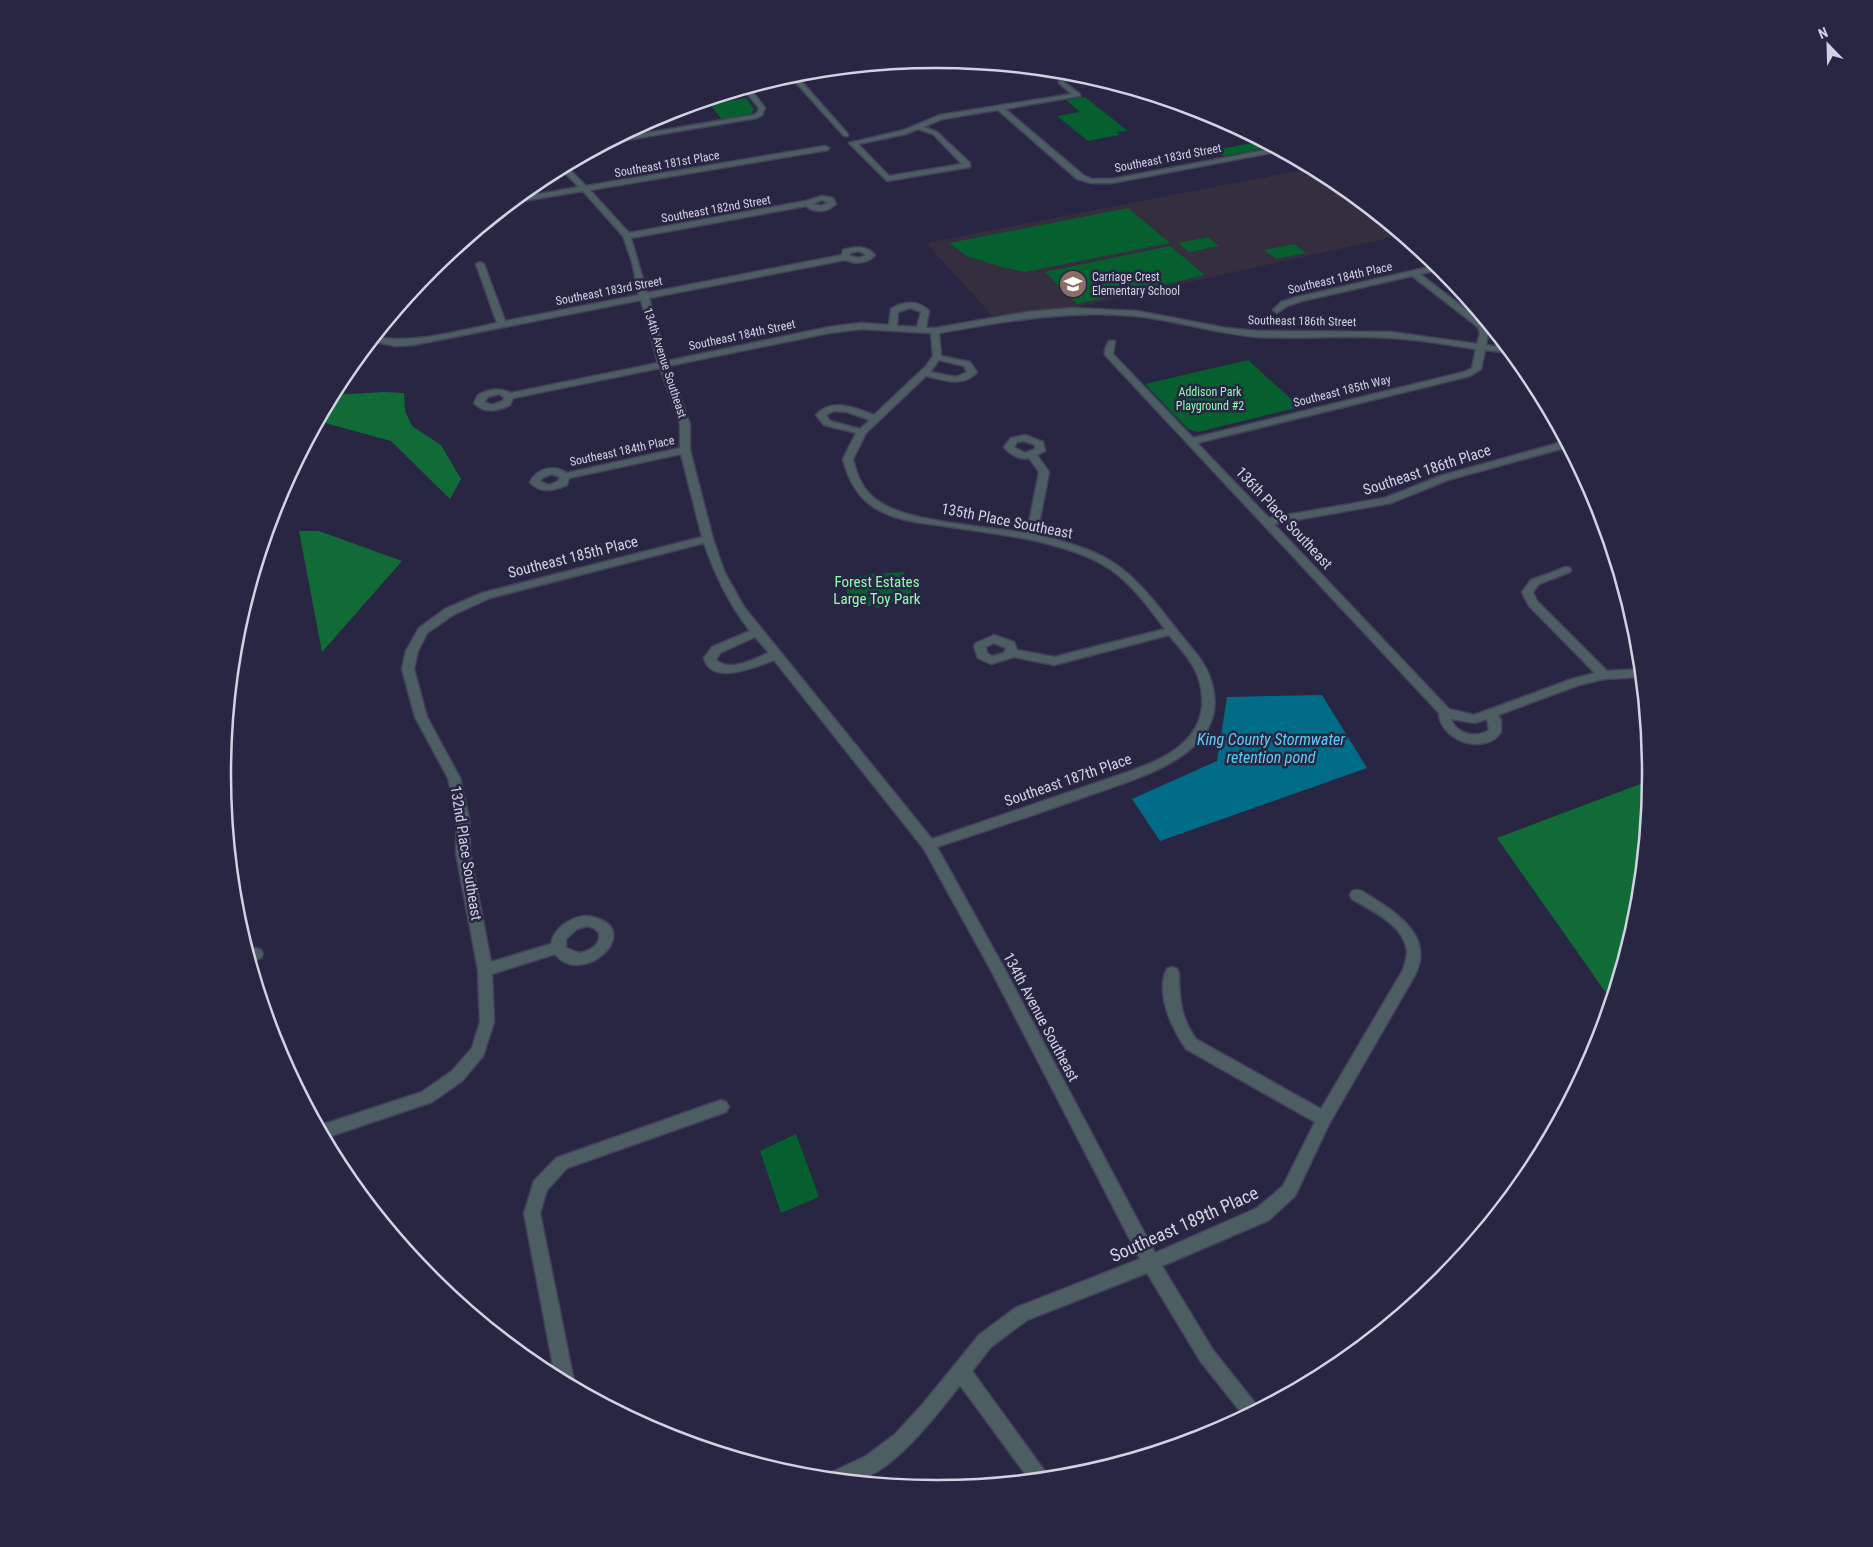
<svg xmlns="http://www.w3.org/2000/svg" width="1873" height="1547" font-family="'Roboto Condensed',sans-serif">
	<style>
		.education { fill: #352e3e }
		.green { fill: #065f2e }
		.forest { fill: #116b37 }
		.water { fill: #006c88 }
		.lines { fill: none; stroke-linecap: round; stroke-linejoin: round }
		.street-casing { stroke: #43415c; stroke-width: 3 }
		.street { fill: #4c5e61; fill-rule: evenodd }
		.labels { text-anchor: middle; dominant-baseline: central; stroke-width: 5; stroke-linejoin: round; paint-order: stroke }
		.far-street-label { font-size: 12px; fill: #d1d1e4; stroke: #282642 }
		.far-poi-label { font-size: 12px; fill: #d1d1e4; stroke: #282642; text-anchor: start }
		.far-park-label { font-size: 12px; fill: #8ffbae; stroke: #282642 }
		.street-label { font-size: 15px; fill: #d1d1e4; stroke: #282642 }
		.park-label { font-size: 15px; fill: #8ffbae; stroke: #282642 }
		.water-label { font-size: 16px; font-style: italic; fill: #5ccef5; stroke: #282642 }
		.near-street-label { font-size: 18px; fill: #d1d1e4; stroke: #282642 }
		.rim { fill: none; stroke: #d1d1e4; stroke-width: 2.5 }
	</style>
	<rect width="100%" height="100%" fill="#282642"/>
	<path class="education" d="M 1312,168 L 1334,179 L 1402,235 L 1000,324 L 926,243 Z"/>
	<path class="green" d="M 1085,97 L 1128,131 L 1117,132 L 1120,135 L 1088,141 L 1057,116 L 1080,112 L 1066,100 Z
		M 746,98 L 754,109 L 752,113 L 745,117 L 722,120 L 710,104 Z
		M 1263,141 L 1273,147 L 1224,156 L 1210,151 Z
		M 1128,208 L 1170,243 L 1025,272 L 998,266 L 967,256 L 949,243 Z
		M 1208,237 L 1219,246 L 1189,252 L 1178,243 Z
		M 1294,244 L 1306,253 L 1276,259 L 1264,250 Z
		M 1170,246 L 1205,275 L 1077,304 L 1045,272 Z
		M 1248,360 L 1300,407 L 1198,432 L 1188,429 L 1145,384 Z
		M 904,572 L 912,593 L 878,608 L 847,601 L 847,580 L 871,574 Z
		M 796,1134 L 819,1197 L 781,1213 L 760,1151 Z"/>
	<path class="forest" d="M 384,392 L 404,393 L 405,411 L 412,426 L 441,445 L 461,479 L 450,499 L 391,441 L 318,421 L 332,395 Z
		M 299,531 L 319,531 L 402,561 L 322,652 Z
		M 1651,780 L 1637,913 L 1611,1000 L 1497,838 Z"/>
	<path class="water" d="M 1322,695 L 1367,768 L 1160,841 L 1132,799 L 1217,761 L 1227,697 Z"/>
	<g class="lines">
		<g class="street-casing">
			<path id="street" d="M 794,73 L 848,134 L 848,136 L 844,136 L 789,75 Z
				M 1061,80 L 1080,94 L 1080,96 L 1005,109 L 1083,175 L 1092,179 L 1112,179 L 1276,148 L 1281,151 L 1112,183 L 1091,183 L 1077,179 L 998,110 L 942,119 L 924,127 L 937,132 L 970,163 L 970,167 L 887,181 L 849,143 L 904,130 L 940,115 L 1072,94 L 1059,83 L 1059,81 ZM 918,129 L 933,134 L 962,164 L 889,176 L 858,144 L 906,134 Z
				M 749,87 L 765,108 L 762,115 L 757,118 L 608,143 L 617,138 L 753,115 L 757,113 L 759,108 L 743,89 Z
				M 825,146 L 829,148 L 828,150 L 590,190 L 629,233 L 806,201 L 822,196 L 833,198 L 836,204 C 827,213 815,213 806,206 L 631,238 L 647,293 L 842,255 L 843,250 C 855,246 866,245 875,255 C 867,264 856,264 845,260 L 649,298 L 667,361 L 829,327 L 861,323 L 889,325 L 891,309 C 903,301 919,300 929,311 L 926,328 L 935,328 L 1027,312 L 1072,308 L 1137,311 L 1226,328 L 1258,331 L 1391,332 L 1477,344 L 1480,333 L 1478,327 L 1412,276 L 1302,301 L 1287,306 L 1277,313 L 1273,310 L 1281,302 L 1297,297 L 1438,265 L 1443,269 L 1420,274 L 1485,324 L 1488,333 L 1486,345 L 1507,348 L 1512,353 L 1485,350 L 1481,369 L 1470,376 L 1197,443 L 1269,518 L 1385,498 L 1440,476 L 1566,441 L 1568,447 L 1448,480 L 1391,503 L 1274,524 L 1449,709 L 1474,715 L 1572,679 L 1595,673 L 1529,606 L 1522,592 L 1531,580 L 1566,567 L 1570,568 L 1571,570 L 1570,572 L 1539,584 L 1533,592 L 1537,601 L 1607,671 L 1641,669 L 1642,677 L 1604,679 L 1579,685 L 1498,715 L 1501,720 L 1501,732 C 1485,756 1440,741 1439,713 L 1105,355 L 1105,349 L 1109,341 L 1115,341 L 1113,354 L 1193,438 L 1464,372 L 1472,368 L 1476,349 C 1448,345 1418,339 1390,338 C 1346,335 1302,339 1258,337 C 1216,334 1176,320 1135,316 C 1064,310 1008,321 939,333 L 941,356 L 970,362 L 977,372 C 963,388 943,380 926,376 L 866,433 L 853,459 C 857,476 863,491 878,501 C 906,522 989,527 1027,533 L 1039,472 L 1029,458 C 1020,460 1009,454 1004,447 L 1011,438 L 1025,435 L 1043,442 L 1045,451 L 1037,455 L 1049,472 L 1037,535 C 1118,553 1132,572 1181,635 C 1191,648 1203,659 1209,675 C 1239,753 1140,777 1087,796 C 1038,814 987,830 937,847 L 1003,966 L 1155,1253 L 1257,1208 L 1283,1186 L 1315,1122 L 1186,1049 C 1172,1029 1155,992 1167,969 L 1172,967 L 1177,969 L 1179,973 C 1179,999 1181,1018 1196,1039 L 1321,1109 L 1403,970 C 1405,964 1407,957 1407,951 C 1404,925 1372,911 1352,899 L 1350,895 L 1352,891 L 1357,890 L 1362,891 C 1391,910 1436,933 1415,975 L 1329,1124 L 1295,1196 L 1269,1220 L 1162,1266 L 1213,1350 L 1259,1408 L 1244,1416 L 1201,1362 L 1147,1273 L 1027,1320 L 991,1347 L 972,1371 L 1049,1477 L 1029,1479 L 960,1385 C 938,1413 893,1473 857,1480 C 849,1482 838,1479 830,1478 L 832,1472 L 866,1456 L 894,1435 L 922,1405 L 979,1335 L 1015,1308 L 1140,1259 L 993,974 L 924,849 L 774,660 C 757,666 711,687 704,658 L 712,647 L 750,631 C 729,604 715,575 704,543 L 490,598 L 453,615 L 427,633 L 418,651 L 414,669 L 427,717 L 460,778 L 469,818 L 470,853 L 491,962 L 551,944 C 553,932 562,924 573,919 C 583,915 589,915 599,919 C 640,933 583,988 555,954 L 492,974 L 494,1022 L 483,1056 L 462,1081 L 432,1102 L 325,1138 L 318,1126 L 422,1092 L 452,1071 L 472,1048 L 480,1022 L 478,970 L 456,853 L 457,818 L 448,778 L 415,717 L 402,669 L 406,651 L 419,628 L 445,609 L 482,593 L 702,537 L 681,454 L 569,478 L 567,485 C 554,491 540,494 530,482 C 537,468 554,464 567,473 L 680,448 L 680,424 L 660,368 L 513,398 L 510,405 C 498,411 484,414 474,403 L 478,395 C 489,389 499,387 511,393 L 658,363 L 641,300 L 413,345 L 395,346 L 371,341 L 375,337 C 416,344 457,331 497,323 L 476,264 L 480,262 L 484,264 L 505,321 L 639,295 L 632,262 L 623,236 L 583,191 L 511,203 L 517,198 L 579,187 L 560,168 L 565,165 L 586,186 ZM 822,200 L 828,203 L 821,206 L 813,204 ZM 859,251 L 866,255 L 859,258 L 850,256 L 850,253 ZM 910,308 L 921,312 L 917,327 L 897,326 L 898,312 ZM 861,329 L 931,333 L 933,356 L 926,366 L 874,415 C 856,408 832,397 816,415 L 824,425 L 856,433 L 843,459 C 848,479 857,497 875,508 C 896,521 921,523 944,526 C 994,534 1046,538 1092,559 C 1124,573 1144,601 1165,629 L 1054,657 L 1017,650 L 1014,642 L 994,635 L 976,643 L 974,646 L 978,658 L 991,664 L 1014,657 L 1054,665 L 1169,635 C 1177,645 1187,655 1193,666 C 1200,678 1203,693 1202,707 C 1198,745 1159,761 1128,772 L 932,839 L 744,607 L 724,571 L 713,539 L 690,450 L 690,424 L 668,366 L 829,333 ZM 939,360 L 964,366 L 967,372 L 956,377 L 930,372 ZM 499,394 L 504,397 L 503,401 L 492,405 L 484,402 L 488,397 ZM 834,411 L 847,412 L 870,420 L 860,429 L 830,421 L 826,415 ZM 1024,441 L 1035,445 L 1035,449 L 1025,453 L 1014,447 L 1017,442 ZM 552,474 L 560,477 L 558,481 L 549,485 L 540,481 L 542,478 ZM 755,637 L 769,653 C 753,659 731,673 716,660 L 720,653 ZM 994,643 L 1006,648 L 1004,653 L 992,656 L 987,653 L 986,647 ZM 1451,719 L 1475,723 L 1487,719 L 1489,730 C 1476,739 1456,734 1451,719 ZM 587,926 L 594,928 L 599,933 C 601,945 590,951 579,953 L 566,948 L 566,939 L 577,929 Z
				M 225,738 L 231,742 L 228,779 L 223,783 Z
				M 256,948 L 261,950 L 263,954 L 261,958 L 250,961 L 247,950 Z
				M 721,1100 L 726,1102 L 729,1107 L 726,1112 L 567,1168 L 547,1190 L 540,1213 L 574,1381 L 572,1385 L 555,1376 L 524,1213 L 534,1181 L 556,1158 Z"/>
		</g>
		<use href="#street" class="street"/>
	</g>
	<defs>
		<g id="school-disc" transform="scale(1.4375)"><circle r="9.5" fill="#8d6e63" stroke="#282642"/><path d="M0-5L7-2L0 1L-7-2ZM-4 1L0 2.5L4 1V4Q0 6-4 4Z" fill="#fff"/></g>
	</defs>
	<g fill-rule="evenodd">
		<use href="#school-disc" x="1073" y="284"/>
	</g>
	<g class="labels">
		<g class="far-street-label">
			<text transform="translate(1168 158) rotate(-11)">Southeast 183rd Street</text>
			<text transform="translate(667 164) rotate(-10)">Southeast 181st Place</text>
			<text transform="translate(716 209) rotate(-10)">Southeast 182nd Street</text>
			<text transform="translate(1340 278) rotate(-13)">Southeast 184th Place</text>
			<text transform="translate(609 291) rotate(-11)">Southeast 183rd Street</text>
			<text transform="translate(1302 321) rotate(1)">Southeast 186th Street</text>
			<text transform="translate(742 335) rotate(-12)">Southeast 184th Street</text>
			<text transform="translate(665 363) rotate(72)">134th Avenue Southeast</text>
			<text transform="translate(1342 391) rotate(-14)">Southeast 185th Way</text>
			<text transform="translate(622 451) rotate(-12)">Southeast 184th Place</text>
		</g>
		<g class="far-poi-label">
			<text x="1092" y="277">Carriage Crest<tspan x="1092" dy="14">Elementary School</tspan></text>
		</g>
		<g class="far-park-label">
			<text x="1210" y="392">Addison Park<tspan x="1210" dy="14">Playground #2</tspan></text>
		</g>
		<g class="street-label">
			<text transform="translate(1427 470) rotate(-18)">Southeast 186th Place</text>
			<text transform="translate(1284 518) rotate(47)">136th Place Southeast</text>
			<text transform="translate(1007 521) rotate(11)">135th Place Southeast</text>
			<text transform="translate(573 557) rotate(-14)">Southeast 185th Place</text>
			<text transform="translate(1068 780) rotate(-19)">Southeast 187th Place</text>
			<text transform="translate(466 853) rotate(81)">132nd Place Southeast</text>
			<text transform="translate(1041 1017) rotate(62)">134th Avenue Southeast</text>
		</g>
		<g class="park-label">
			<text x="877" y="582">Forest Estates<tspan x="877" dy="17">Large Toy Park</tspan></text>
		</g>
		<g class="water-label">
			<text x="1271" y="739">King County Stormwater<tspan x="1271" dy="18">retention pond</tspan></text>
		</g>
		<g class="near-street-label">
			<text transform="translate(1184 1224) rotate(-24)">Southeast 189th Place</text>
		</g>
	</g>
	<path d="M0 0H1873V1547H0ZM936 68H937A705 705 0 0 1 1642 773V775A705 705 0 0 1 937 1480H936A705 705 0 0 1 231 775V773A705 705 0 0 1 936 68Z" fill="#282642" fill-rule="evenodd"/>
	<path class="rim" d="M936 68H937A705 705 0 0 1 1642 773V775A705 705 0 0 1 937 1480H936A705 705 0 0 1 231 775V773A705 705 0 0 1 936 68Z"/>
	<g transform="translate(1828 45) rotate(337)" stroke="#282642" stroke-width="4" paint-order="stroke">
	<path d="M0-4L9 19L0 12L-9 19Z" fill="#d1d1e4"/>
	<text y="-8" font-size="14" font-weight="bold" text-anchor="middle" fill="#d1d1e4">N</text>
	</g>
</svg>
